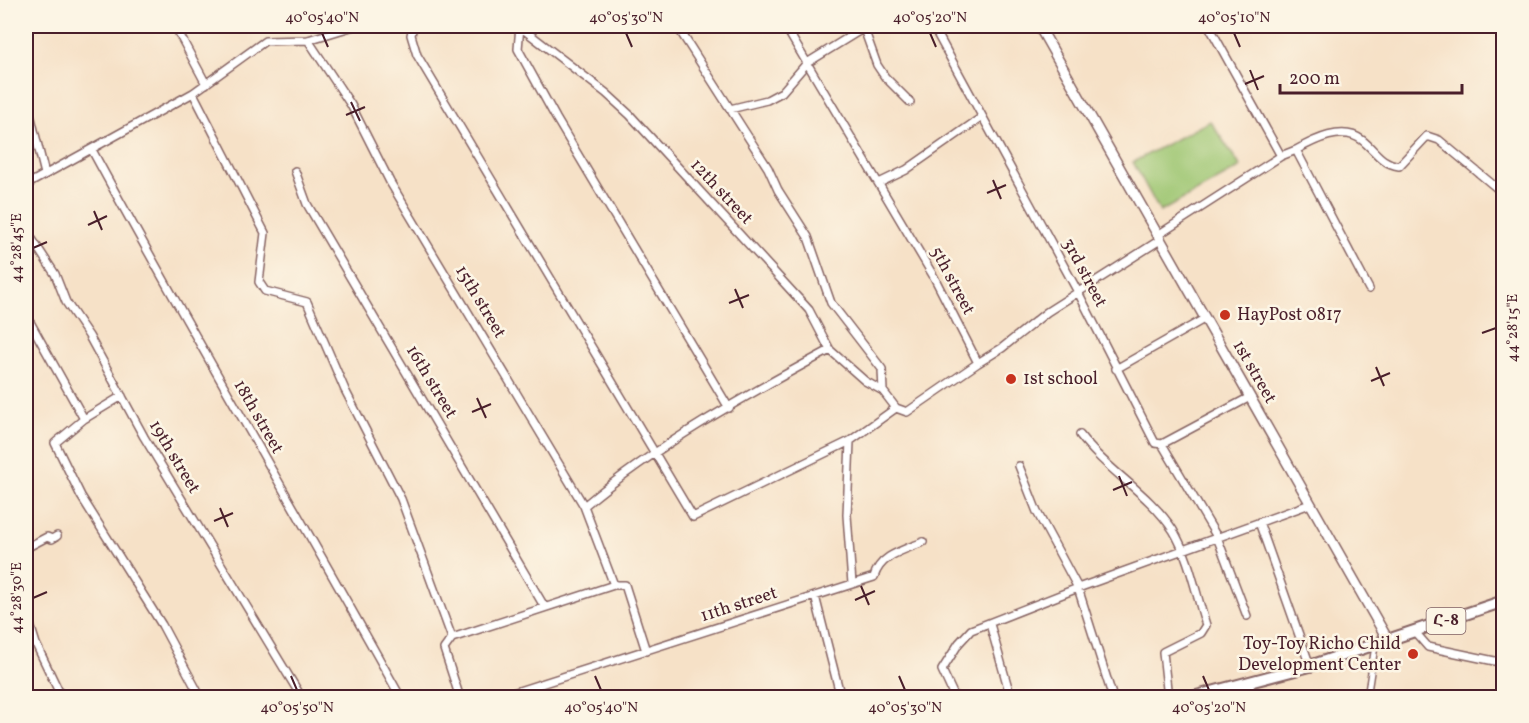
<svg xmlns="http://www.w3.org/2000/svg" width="1529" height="723" font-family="Vollkorn,'Noto Serif Armenian',serif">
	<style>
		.garden { fill: #9ec672; stroke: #74724e; stroke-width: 1.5 }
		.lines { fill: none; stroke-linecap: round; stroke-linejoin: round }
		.pedestrian-casing { stroke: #866362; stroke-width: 8 }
		.minor-casing { stroke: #866362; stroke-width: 10 }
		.secondary-casing { stroke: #866362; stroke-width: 12 }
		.primary-casing { stroke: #866362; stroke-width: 14 }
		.pedestrian { stroke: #fff; stroke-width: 5 }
		.minor { stroke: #fff; stroke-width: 7 }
		.secondary { stroke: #fff; stroke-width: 9 }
		.primary { stroke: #fff; stroke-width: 10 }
		.ticks { fill: none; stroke: #4a1f2b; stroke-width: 2 }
		.poi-dot { fill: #c8321e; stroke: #fcf5e5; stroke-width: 2 }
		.labels { text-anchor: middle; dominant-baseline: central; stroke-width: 5; stroke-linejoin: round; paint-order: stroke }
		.shield { fill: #fcf5e5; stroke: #7f5f63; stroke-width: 1.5 }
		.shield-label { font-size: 16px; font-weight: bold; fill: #4a1f2b }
		.street-label { font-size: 18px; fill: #4a1f2b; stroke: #fcf5e5 }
		.poi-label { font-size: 18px; fill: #4a1f2b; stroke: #fcf5e5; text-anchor: start }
		.neatline { fill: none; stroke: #4a1f2b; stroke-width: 2 }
		.ticks-label { font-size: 15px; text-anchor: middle; fill: #4a1f2b }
	</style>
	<rect width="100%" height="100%" fill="#fcf5e5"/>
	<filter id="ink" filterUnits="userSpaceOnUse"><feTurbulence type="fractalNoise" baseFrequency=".0167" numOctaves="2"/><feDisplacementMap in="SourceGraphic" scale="12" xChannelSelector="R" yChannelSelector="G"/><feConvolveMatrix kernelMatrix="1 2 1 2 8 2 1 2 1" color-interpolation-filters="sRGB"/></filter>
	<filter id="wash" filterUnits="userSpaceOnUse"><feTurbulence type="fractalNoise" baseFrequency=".008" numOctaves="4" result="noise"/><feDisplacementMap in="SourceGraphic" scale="24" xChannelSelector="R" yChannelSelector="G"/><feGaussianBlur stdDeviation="1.35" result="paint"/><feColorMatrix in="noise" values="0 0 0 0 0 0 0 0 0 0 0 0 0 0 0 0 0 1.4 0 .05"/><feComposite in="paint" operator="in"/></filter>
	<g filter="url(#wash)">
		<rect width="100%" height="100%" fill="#f6e1c7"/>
		<path class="garden" d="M 1210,121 L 1241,167 L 1160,212 L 1133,162 Z"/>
	</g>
	<g filter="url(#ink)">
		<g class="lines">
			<g class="pedestrian-casing">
				<path id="pedestrian" d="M 1367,698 L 1375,646"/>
			</g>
			<g class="minor-casing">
				<path id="minor" d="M 175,26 L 206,84
					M 413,26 L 411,35 L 417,55 L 693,517 L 850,441 L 896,408
					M 437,26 L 447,26
					M 519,26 L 606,93 L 630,115 L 809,310 L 830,350 L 865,381 L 883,391 L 896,408 L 907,412 L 978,363
					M 520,26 L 518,49 L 556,118 L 729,408
					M 677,26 L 768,168 L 778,190 L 808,237 L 831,303 L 882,369 L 883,391
					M 785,26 L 934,277 L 978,363 L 1002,348 L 1047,312 L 1160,240
					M 863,26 L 877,65 L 885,77 L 910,102
					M 933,26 L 1078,292 L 1155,443 L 1162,444 L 1250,397
					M 1209,26 L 1281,156
					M 308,40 L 351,105 L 390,182 L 584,506 L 614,585
					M 193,93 L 265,233 L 259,282 L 265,291 L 307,302 L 345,390 L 401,499 L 452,638
					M 26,98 L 45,174
					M 730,109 L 767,100 L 782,92 L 807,63 L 867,26
					M 92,150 C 192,335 299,514 401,698
					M 1296,150 C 1314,140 1343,125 1362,140 C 1376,151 1380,163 1399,166 L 1427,136 L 1439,140 L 1504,194
					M 295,171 L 307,204 L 544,606
					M 879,183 L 906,170 L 982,117
					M 26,185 L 193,93 L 265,41 L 308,40 L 354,26
					M 26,230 L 55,274 L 66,302 L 89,336 L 144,437 L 302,698
					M 1158,235 L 1281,156 L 1296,150 L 1369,289
					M 26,315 L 84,419 L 55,443 L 81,496 L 162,625 L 201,698
					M 1116,369 L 1204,319
					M 84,419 L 122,396
					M 1080,435 C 1106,470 1149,493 1173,530 C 1190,558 1196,595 1206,625 L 1201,633 L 1163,652 L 1168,698
					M 850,441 L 847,515 L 852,584
					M 1162,444 L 1217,537 L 1247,616
					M 1019,466 L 1037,512 L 1078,588 L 1113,698
					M 584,506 C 658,444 745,396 830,350
					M 1259,522 L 1310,666
					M 26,548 L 47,537 L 52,539 L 57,536
					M 815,596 L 841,698
					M 26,612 L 36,644 L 62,698
					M 990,624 L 1011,698
					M 1415,632 L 1428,647 L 1504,663
					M 452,638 L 614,585 L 625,585 L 646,651
					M 452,638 L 444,649 L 460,698
					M 1246,683 L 1259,698
					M 497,698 L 874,577 C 880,555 904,550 923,542
					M 955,698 L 942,670 L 959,643 L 971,630 L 1078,588 L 1310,504"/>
			</g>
			<g class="secondary-casing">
				<path id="secondary" d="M 1039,26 L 1388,640"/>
			</g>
			<g class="primary-casing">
				<path id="primary" d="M 1189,698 L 1310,666 L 1504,601"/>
			</g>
			<use href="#pedestrian" class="pedestrian"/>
			<use href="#minor" class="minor"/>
			<use href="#secondary" class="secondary"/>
			<use href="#primary" class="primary"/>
		</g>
	</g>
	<path class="ticks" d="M 322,33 L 328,47M 626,33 L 632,47M 930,33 L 936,47M 1234,33 L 1240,47M 1250,70 L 1258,90M 1245,84 L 1264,76M 351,102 L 360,121M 346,115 L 365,107M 993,180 L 1001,199M 987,193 L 1006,185M 94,211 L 102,230M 88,225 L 107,216M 33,248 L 47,242M 735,289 L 743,308M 729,303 L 749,295M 1482,333 L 1496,328M 1376,367 L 1384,386M 1371,381 L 1390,373M 477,398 L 486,418M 472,412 L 491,404M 1119,476 L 1127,496M 1113,490 L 1132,482M 220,508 L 228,527M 214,521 L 233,513M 861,586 L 869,605M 33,598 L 47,592M 855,600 L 875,591M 291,676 L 297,690M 595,676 L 601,690M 899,676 L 905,690M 1203,676 L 1209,690"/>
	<g class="poi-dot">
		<circle cx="1225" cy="315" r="6"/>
		<circle cx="1011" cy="379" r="6"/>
		<circle cx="1413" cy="654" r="6"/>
	</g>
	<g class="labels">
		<rect class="shield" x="1426.5" y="608" width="39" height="26" rx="4.5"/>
		<g class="shield-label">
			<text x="1446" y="621">Հ-8</text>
		</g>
		<g class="street-label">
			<text transform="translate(721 192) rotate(47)">12th street</text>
			<text transform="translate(1084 273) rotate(62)">3rd street</text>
			<text transform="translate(952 281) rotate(62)">5th street</text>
			<text transform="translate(480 302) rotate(59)">15th street</text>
			<text transform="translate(1254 372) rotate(60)">1st street</text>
			<text transform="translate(431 382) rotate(59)">16th street</text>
			<text transform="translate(258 417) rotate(60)">18th street</text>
			<text transform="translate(174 457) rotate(59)">19th street</text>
			<text transform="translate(739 605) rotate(-18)">11th street</text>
		</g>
		<g class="poi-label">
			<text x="1237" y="315">HayPost 0817</text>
			<text x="1023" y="379">1st school</text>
			<text x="1401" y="644" text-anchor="end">Toy-Toy Richo Child<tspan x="1401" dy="21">Development Center</tspan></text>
		</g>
	</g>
	<rect width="1529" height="723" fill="none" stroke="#fcf5e5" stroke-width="66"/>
	<path d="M1280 84v9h182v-9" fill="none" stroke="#4a1f2b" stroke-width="3"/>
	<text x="1289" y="84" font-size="18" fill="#4a1f2b" stroke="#fcf5e5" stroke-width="4.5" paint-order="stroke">200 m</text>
	<rect x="33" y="33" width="1463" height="657" class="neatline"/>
	<g class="ticks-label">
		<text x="322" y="22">40°05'40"N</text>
		<text x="626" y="22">40°05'30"N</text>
		<text x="930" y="22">40°05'20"N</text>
		<text x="1234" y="22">40°05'10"N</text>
		<text transform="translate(16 248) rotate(-90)" y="5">44°28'45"E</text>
		<text transform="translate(1512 328) rotate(-90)" y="5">44°28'15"E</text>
		<text transform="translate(16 598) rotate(-90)" y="5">44°28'30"E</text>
		<text x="297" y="712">40°05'50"N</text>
		<text x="601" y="712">40°05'40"N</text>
		<text x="905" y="712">40°05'30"N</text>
		<text x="1209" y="712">40°05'20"N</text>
	</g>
</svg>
